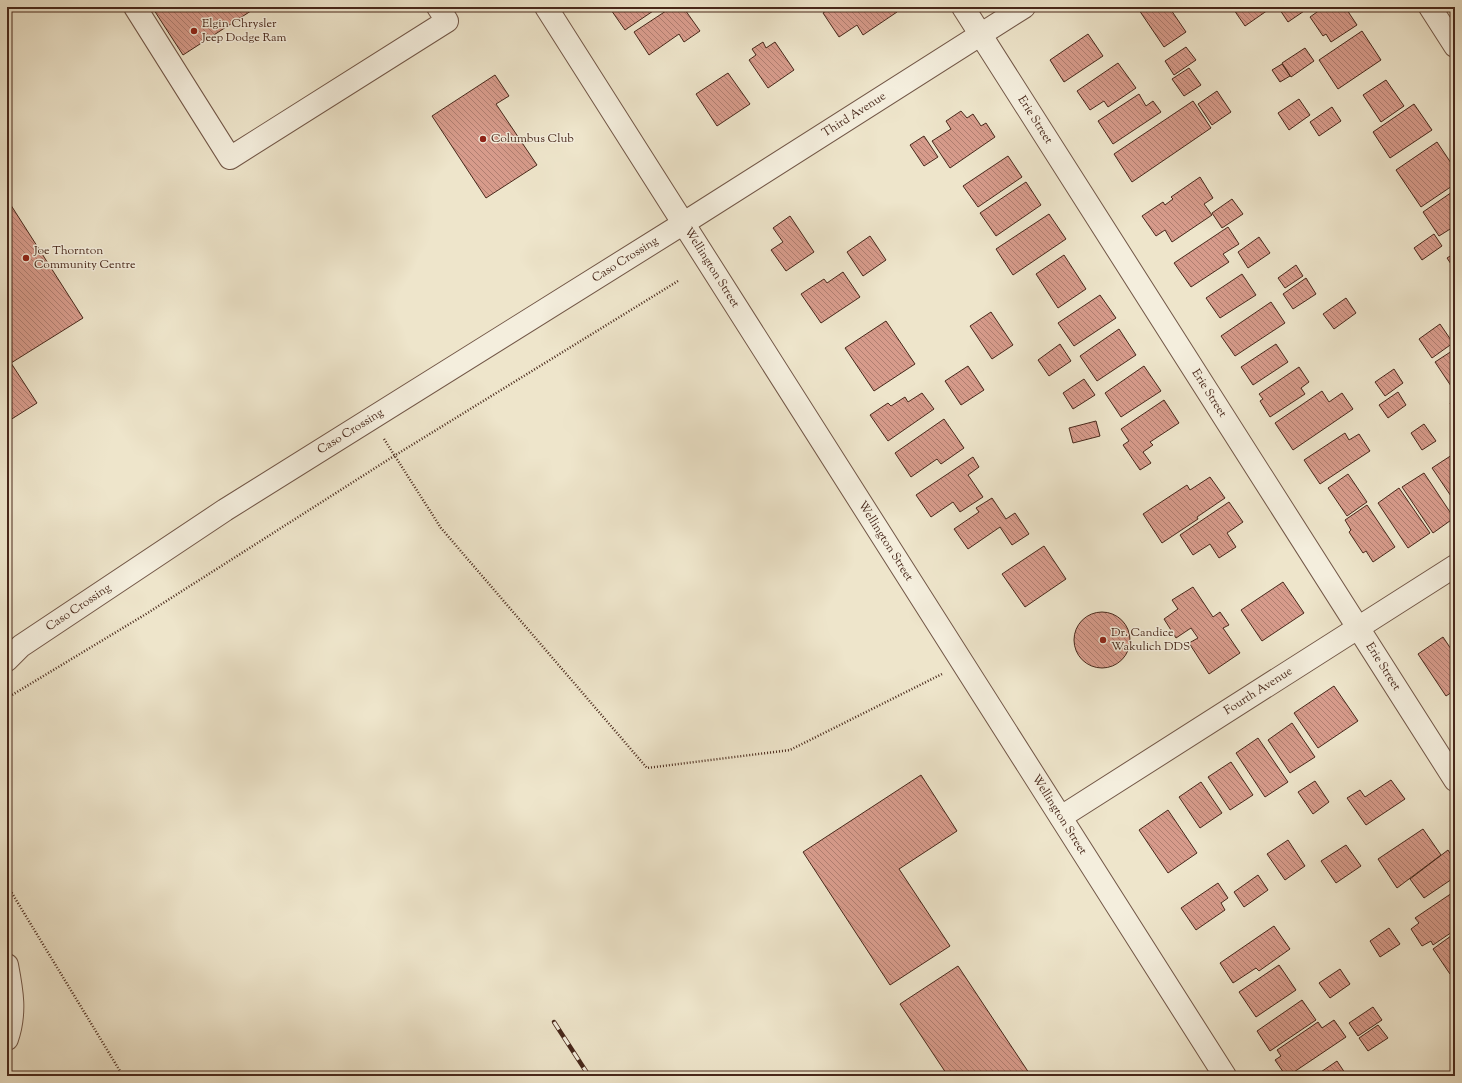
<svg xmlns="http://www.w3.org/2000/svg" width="1462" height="1083" font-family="'Sorts Mill Goudy',serif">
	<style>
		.building { fill: url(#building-back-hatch); stroke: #48281b }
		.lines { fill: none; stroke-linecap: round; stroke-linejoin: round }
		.minor-casing { stroke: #725747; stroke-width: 24 }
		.path { stroke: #48281b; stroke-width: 2.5; stroke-dasharray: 1 2; stroke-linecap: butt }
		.minor { stroke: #f4eedd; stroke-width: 22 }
		.rail-casing { stroke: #48281b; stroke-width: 4.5 }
		.rail { stroke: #f4eedd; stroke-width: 3; stroke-dasharray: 9; stroke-linecap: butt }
		.poi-dot { fill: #8f2418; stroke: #f4eedd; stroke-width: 1.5 }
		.labels { text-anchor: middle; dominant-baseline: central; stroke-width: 3; stroke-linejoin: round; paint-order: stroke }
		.poi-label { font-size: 12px; fill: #48281b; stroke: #f4eedd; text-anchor: start }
		.street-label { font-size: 12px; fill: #48281b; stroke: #f4eedd }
	</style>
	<defs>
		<pattern id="building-back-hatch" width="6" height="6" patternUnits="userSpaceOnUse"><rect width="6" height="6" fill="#d79b8b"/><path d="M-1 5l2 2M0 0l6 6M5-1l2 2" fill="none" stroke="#b07e71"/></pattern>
	</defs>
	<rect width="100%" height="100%" fill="#eee5cb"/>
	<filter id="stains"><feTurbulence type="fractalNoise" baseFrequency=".005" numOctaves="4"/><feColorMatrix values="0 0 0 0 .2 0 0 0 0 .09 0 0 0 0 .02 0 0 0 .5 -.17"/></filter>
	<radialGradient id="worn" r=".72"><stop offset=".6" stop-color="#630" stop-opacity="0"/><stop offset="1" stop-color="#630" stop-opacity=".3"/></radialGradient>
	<path class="building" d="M 152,7 L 257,7 L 183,55 Z
		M 609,7 L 659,7 L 625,30 Z
		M 672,7 L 683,7 L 700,31 L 684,42 L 679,34 L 649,55 L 634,32 Z
		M 832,7 L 894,7 L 897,12 L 863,35 L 857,25 L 839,37 L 823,13 Z
		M 1137,7 L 1169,7 L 1186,32 L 1164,47 Z
		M 1238,7 L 1266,7 L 1268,10 L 1245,26 L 1234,10 Z
		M 1278,7 L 1310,7 L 1288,22 Z
		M 1324,7 L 1345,7 L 1357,25 L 1331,42 L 1326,34 L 1323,36 L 1310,17 Z
		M 1362,31 L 1381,60 L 1338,89 L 1319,60 Z
		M 1088,34 L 1103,56 L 1064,82 L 1050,60 Z
		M 763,42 L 766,48 L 775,42 L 794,70 L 768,88 L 749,60 L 756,55 L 752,49 Z
		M 1186,47 L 1196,60 L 1174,75 L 1165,61 Z
		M 1305,48 L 1314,61 L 1291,77 L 1282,63 Z
		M 1118,63 L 1136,88 L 1108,107 L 1104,101 L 1090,110 L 1077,91 Z
		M 1282,64 L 1290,76 L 1280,82 L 1272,70 Z
		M 1189,68 L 1201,85 L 1184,96 L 1172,79 Z
		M 728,73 L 750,104 L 717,126 L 696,94 Z
		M 495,75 L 509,96 L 496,104 L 537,165 L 486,198 L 432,116 Z
		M 1386,80 L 1404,106 L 1381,122 L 1363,95 Z
		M 1217,91 L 1231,112 L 1212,125 L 1198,104 Z
		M 1139,94 L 1146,106 L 1153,101 L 1161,112 L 1113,144 L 1098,121 Z
		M 1299,99 L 1310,115 L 1289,130 L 1278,113 Z
		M 1193,101 L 1211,128 L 1132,182 L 1114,154 Z
		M 1414,104 L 1432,130 L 1390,158 L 1373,132 Z
		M 1332,107 L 1341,121 L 1319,136 L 1310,122 Z
		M 961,111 L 967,118 L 973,114 L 981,126 L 986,123 L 995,137 L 950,168 L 932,141 L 951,129 L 946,121 Z
		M 924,136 L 938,157 L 924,166 L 910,145 Z
		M 1437,142 L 1455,169 L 1455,184 L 1421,207 L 1396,170 Z
		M 1008,156 L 1022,177 L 978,207 L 963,186 Z
		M 1200,177 L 1213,198 L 1204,204 L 1212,215 L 1172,242 L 1165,230 L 1156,236 L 1142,216 L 1163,202 L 1165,205 L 1173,199 L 1171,197 Z
		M 1026,182 L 1041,205 L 996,236 L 980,213 Z
		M 1455,190 L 1455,226 L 1439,236 L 1423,212 Z
		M 7,199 L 83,318 L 11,363 L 37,403 L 7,422 Z
		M 1232,199 L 1243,214 L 1222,228 L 1212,213 Z
		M 1049,214 L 1066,239 L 1013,275 L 996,249 Z
		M 790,216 L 814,252 L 786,271 L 771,250 L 783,242 L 773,228 Z
		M 1228,227 L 1239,244 L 1223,254 L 1229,262 L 1191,287 L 1174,263 Z
		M 1434,234 L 1442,246 L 1422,260 L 1414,248 Z
		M 870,236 L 886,260 L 863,276 L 847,252 Z
		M 1259,237 L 1270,253 L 1248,268 L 1238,252 Z
		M 1455,244 L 1455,270 L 1447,258 L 1455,253 L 1450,247 Z
		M 1064,255 L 1086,289 L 1058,308 L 1036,274 Z
		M 1296,265 L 1303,276 L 1285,288 L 1278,278 Z
		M 843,272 L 860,297 L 821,323 L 801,294 L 824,279 L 827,283 Z
		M 1242,274 L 1256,295 L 1220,318 L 1206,298 Z
		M 1306,278 L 1316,294 L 1293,309 L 1283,294 Z
		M 1100,295 L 1116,318 L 1074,346 L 1058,323 Z
		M 1346,298 L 1356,313 L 1334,329 L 1323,314 Z
		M 1271,302 L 1285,323 L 1235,356 L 1221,336 Z
		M 991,312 L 1013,345 L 992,359 L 970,326 Z
		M 886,321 L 915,364 L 874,391 L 845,348 Z
		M 1440,324 L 1453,343 L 1432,358 L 1419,339 Z
		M 1119,329 L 1136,355 L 1097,381 L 1080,356 Z
		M 1060,344 L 1071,361 L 1049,376 L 1038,360 Z
		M 1276,344 L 1288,362 L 1253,385 L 1241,367 Z
		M 1455,349 L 1455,392 L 1435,362 Z
		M 968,366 L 984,390 L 961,405 L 945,381 Z
		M 1144,366 L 1161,391 L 1121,417 L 1105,393 Z
		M 1299,367 L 1309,382 L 1301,388 L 1305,394 L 1270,417 L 1260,401 L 1263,399 L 1259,394 Z
		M 1394,369 L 1403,383 L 1385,396 L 1375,382 Z
		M 1084,379 L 1095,395 L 1073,409 L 1063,393 Z
		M 1322,391 L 1329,402 L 1342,393 L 1353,409 L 1293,450 L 1275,423 Z
		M 1398,392 L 1406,405 L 1388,418 L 1379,405 Z
		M 922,393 L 934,409 L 888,441 L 870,415 L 888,403 L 891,406 L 905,397 L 908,402 Z
		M 1164,400 L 1179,423 L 1150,442 L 1153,445 L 1143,452 L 1151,463 L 1140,470 L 1123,445 L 1129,441 L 1121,429 Z
		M 1455,400 L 1455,411 L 1450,403 Z
		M 944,419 L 964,448 L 941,464 L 937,459 L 911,477 L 895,453 Z
		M 1096,421 L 1100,436 L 1073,443 L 1069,428 Z
		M 1424,424 L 1436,441 L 1422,450 L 1411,433 Z
		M 1345,433 L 1349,440 L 1359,434 L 1370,451 L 1320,484 L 1304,460 Z
		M 1455,453 L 1455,502 L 1432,468 Z
		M 973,457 L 979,467 L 968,475 L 983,497 L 960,512 L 953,502 L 931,517 L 916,495 Z
		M 1424,473 L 1454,518 L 1433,533 L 1402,487 Z
		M 1348,474 L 1367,502 L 1347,516 L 1328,488 Z
		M 1210,477 L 1225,498 L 1197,517 L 1198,519 L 1162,543 L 1143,514 L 1187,485 L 1190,490 Z
		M 1399,488 L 1430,533 L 1408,548 L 1378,503 Z
		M 992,498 L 1006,519 L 1015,513 L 1029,534 L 1012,545 L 1000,527 L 968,549 L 954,529 L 979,512 L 976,508 Z
		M 1229,502 L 1243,522 L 1227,533 L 1236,547 L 1219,558 L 1210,544 L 1193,555 L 1180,535 Z
		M 1367,505 L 1395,547 L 1373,562 L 1366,551 L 1363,553 L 1349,532 L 1351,530 L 1345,520 Z
		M 1044,546 L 1066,579 L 1025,607 L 1002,574 Z
		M 1283,582 L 1304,613 L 1262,641 L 1241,610 Z
		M 1193,587 L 1213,617 L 1220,612 L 1229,625 L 1223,628 L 1240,653 L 1209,674 L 1189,643 L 1198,638 L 1191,628 L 1176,638 L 1164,619 L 1178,609 L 1172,600 Z
		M1074 640a28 28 0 1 1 56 0a28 28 0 1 1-56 0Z
		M 1443,637 L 1455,655 L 1455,690 L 1446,696 L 1418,654 Z
		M 1334,686 L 1358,721 L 1318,748 L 1294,713 Z
		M 1292,723 L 1315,757 L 1290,773 L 1268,740 Z
		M 1258,738 L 1288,782 L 1265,797 L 1236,753 Z
		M 1231,762 L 1253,795 L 1230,810 L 1208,777 Z
		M 921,775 L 957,831 L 899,869 L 950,946 L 890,985 L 803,852 Z
		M 1391,780 L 1405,799 L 1366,825 L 1347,798 L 1360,790 L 1365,797 Z
		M 1315,781 L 1329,802 L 1313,814 L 1298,792 Z
		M 1201,782 L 1222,813 L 1200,828 L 1179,797 Z
		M 1168,810 L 1197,853 L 1168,873 L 1139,830 Z
		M 1423,829 L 1441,855 L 1397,888 L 1378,859 Z
		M 1288,840 L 1305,866 L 1285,880 L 1267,854 Z
		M 1346,845 L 1361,866 L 1336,883 L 1321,861 Z
		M 1448,850 L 1455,861 L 1455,877 L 1424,898 L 1410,879 Z
		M 1258,875 L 1268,890 L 1244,907 L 1234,892 Z
		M 1218,883 L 1228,898 L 1221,903 L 1225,910 L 1196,930 L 1181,908 Z
		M 1455,891 L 1455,930 L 1433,945 L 1431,941 L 1422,946 L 1411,929 L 1419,923 L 1415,918 Z
		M 1274,926 L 1290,949 L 1259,971 L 1256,968 L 1233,983 L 1220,963 Z
		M 1389,928 L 1400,944 L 1380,957 L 1370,941 Z
		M 1455,933 L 1455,971 L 1450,974 L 1433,949 Z
		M 1279,965 L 1296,990 L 1256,1017 L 1239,992 Z
		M 958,966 L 1031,1076 L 948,1076 L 900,1004 Z
		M 1340,969 L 1350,984 L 1330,998 L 1319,983 Z
		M 1302,1000 L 1316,1020 L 1270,1051 L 1257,1031 Z
		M 1373,1007 L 1382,1020 L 1358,1036 L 1349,1023 Z
		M 1334,1020 L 1346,1037 L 1288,1076 L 1286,1076 L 1275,1060 L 1281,1056 L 1277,1050 L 1318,1022 L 1322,1028 Z
		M 1378,1025 L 1388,1038 L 1368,1051 L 1359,1038 Z
		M 1337,1061 L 1347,1076 L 1315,1076 Z"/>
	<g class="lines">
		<g class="minor-casing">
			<g id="minor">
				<path d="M 135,7 L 230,158 L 447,21 L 438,7"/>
				<path id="s1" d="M 546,7 L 1225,1076"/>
				<path id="s2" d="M 963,7 L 1455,780"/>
				<path d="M 1430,7 L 1455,46"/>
				<path id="s3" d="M 7,660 L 21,646 L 225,510 L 684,223 L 1024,7"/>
				<path id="s4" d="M 1061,817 L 1455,566"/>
				<path d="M 7,965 C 12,991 16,1013 7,1039"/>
			</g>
		</g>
		<path class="path" d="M 384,439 L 441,528 L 647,768 L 790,750 L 942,674
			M 7,698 L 146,614 L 394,456 L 678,281
			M 7,885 L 123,1076"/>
		<use href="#minor" class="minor"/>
		<g class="rail-casing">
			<path id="rail" d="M 554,1022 L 589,1076"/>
		</g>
		<use href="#rail" class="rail"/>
	</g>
	<g class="poi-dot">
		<circle cx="194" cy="31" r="4"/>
		<circle cx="483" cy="139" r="4"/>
		<circle cx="26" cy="258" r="4"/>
		<circle cx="1103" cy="640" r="4"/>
	</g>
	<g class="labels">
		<g class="poi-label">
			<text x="202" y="24">Elgin Chrysler<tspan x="202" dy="14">Jeep Dodge Ram</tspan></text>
			<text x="491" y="139">Columbus Club</text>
			<text x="34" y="251">Joe Thornton<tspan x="34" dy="14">Community Centre</tspan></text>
			<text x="1111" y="633">Dr. Candice<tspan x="1111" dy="14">Wakulich DDS</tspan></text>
		</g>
		<g class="street-label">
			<text stroke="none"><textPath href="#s3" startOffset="1008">Third Avenue</textPath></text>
			<text stroke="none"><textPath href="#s2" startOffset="134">Erie Street</textPath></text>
			<text stroke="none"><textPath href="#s3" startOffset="737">Caso Crossing</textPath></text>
			<text stroke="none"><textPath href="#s1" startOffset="309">Wellington Street</textPath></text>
			<text stroke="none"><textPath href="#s2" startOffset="458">Erie Street</textPath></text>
			<text stroke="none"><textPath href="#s3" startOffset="413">Caso Crossing</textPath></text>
			<text stroke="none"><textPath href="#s1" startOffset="633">Wellington Street</textPath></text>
			<text stroke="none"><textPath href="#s3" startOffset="89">Caso Crossing</textPath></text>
			<text stroke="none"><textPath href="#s2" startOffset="782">Erie Street</textPath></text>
			<text stroke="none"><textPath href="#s4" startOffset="234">Fourth Avenue</textPath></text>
			<text stroke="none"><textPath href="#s1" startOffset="957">Wellington Street</textPath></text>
		</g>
	</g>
	<rect width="1462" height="1083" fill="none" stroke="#eee5cb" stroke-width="24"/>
	<rect x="8" y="8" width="1446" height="1067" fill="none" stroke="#48281b" stroke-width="2"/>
	<rect x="12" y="12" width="1438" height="1059" fill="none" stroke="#48281b"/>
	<rect width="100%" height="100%" filter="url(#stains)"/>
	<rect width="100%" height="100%" fill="url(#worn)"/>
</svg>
